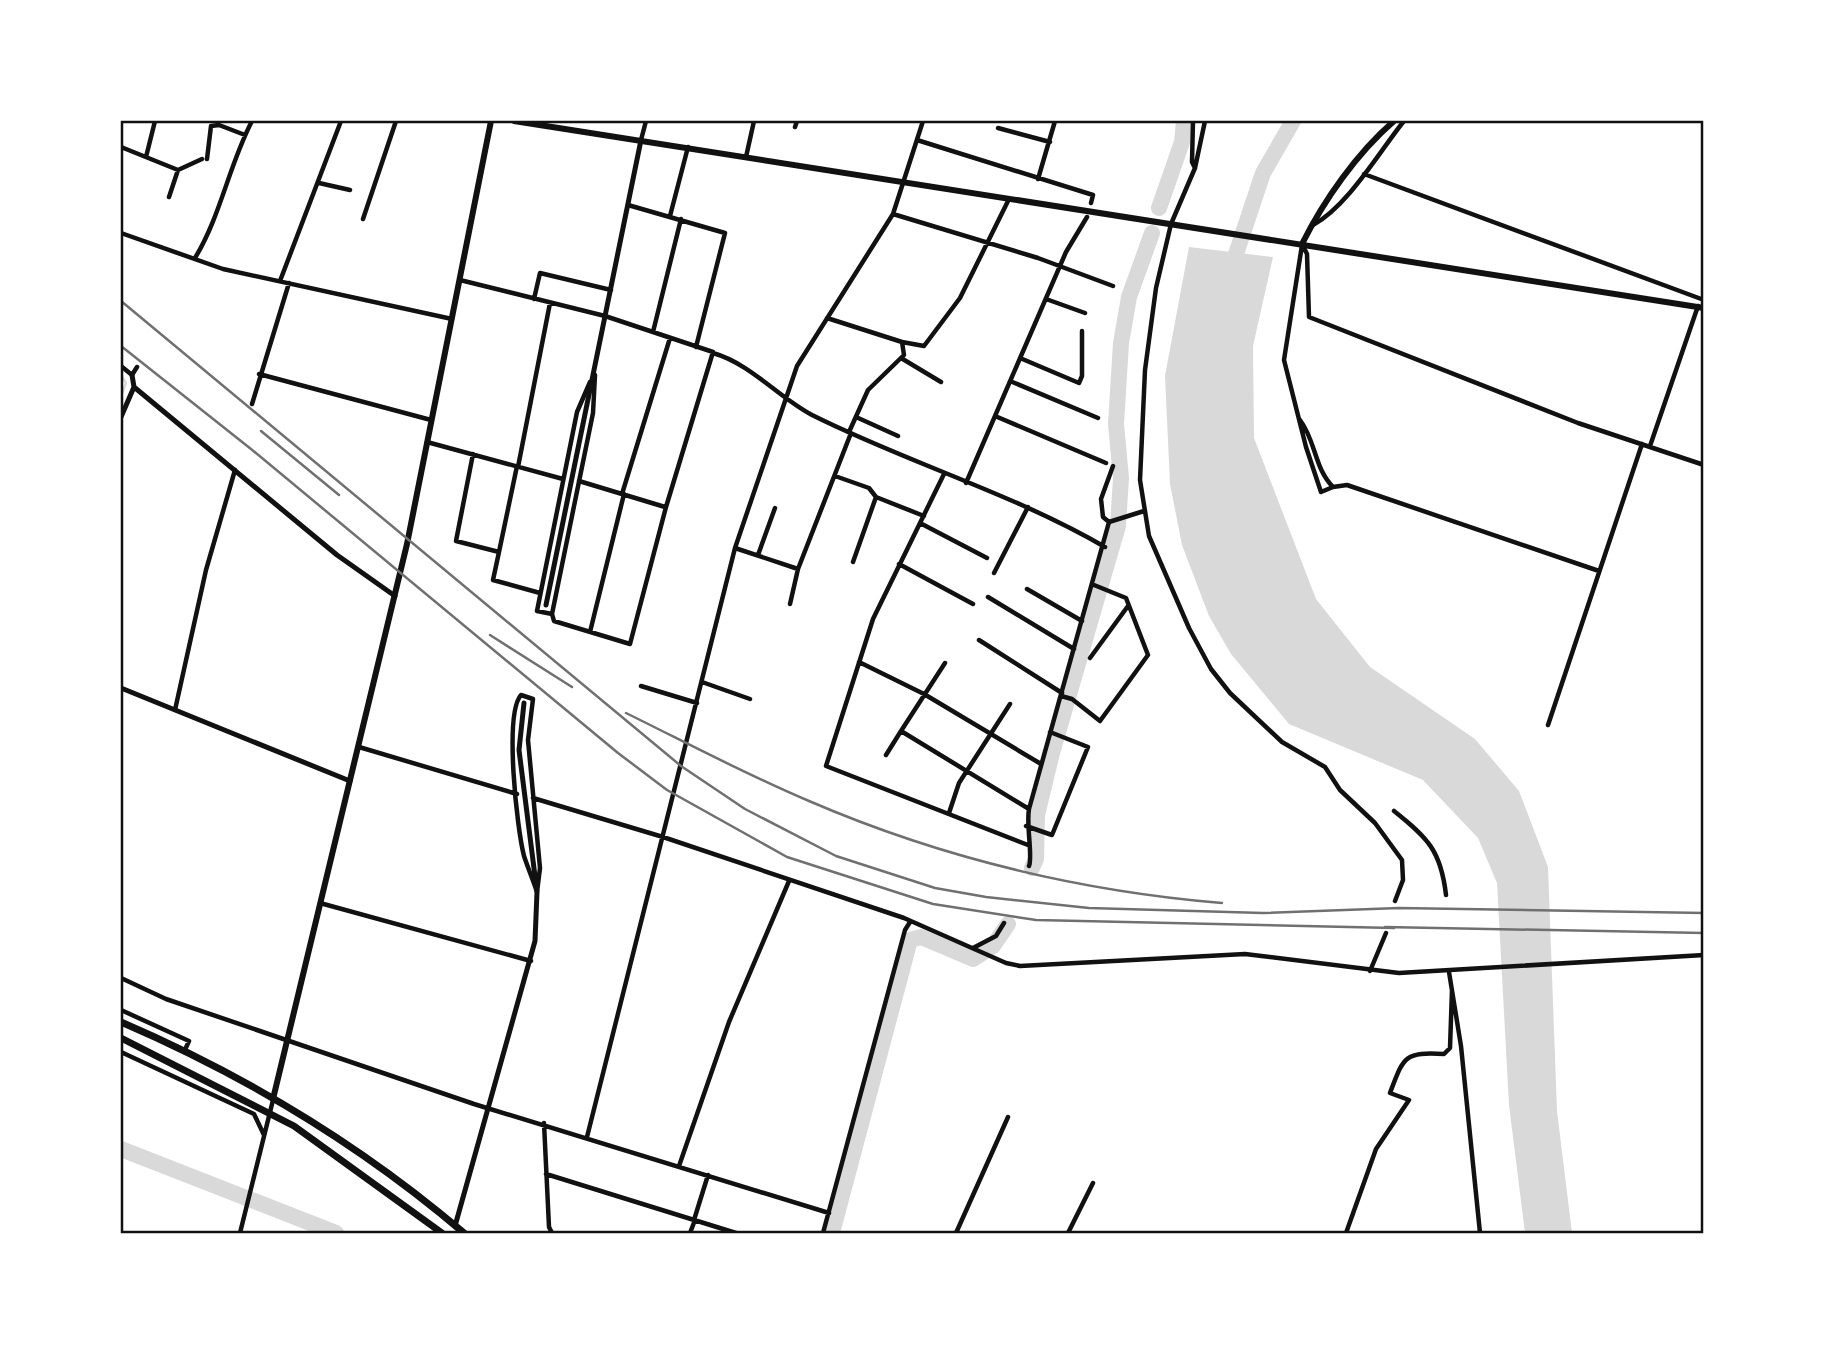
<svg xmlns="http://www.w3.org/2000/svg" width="1825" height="1354" font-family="'DejaVu Sans',sans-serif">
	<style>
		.water { fill: #d9d9d9 }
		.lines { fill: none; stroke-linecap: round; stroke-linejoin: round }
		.stream { stroke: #d9d9d9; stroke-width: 2.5 }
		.river { stroke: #d9d9d9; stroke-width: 16 }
		.minor { stroke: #111; stroke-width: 4.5 }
		.tertiary { stroke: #111; stroke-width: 5 }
		.secondary { stroke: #111; stroke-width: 6 }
		.trunk { stroke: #111; stroke-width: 7 }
		.rail { stroke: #707070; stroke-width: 2.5 }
		.neatline { fill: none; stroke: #111; stroke-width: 2.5 }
	</style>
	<rect width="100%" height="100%" fill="#fff"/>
	<path class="water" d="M 1189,247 L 1273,257 L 1253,346 L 1254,438 L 1316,599 L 1370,667 L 1475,739 L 1519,791 L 1548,867 L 1557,1111 L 1572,1233 L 1525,1233 L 1509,1105 L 1497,883 L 1478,838 L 1423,780 L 1289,724 L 1231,654 L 1209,616 L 1182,545 L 1170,484 L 1165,376 Z"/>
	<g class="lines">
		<path class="stream" d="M 121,375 L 126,383 L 121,396"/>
		<path class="river" d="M 1159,208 L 1182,142 L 1184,121
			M 1230,272 L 1263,173 L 1293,121
			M 1032,868 L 1036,859 L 1037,815 L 1052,753 L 1118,526 L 1121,478 L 1116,424 L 1121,343 L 1129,297 L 1152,233
			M 121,1149 L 336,1233
			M 832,1233 L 910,940 L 921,937 L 973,959 L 993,946 L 1008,924"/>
		<path class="minor" d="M 1193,121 L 1192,162 L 1195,168
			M 1205,121 L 1195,168 L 1171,224 L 1156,288 L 1145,370 L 1140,480 L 1149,536 L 1189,628 L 1211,669 L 1230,693 L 1282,742 L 1325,767 L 1340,790 L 1375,823 L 1402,860 L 1403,880 L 1395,901
			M 795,127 L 797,121
			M 998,128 L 1050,142
			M 641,140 L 646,121
			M 917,140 L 1093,195 L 1091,203
			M 121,147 L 178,170 L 202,159
			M 146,157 L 155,121
			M 746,157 L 754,121
			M 207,159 L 211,126 L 219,125 L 245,135
			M 1364,174 L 1704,300
			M 1038,179 L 1055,121
			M 319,183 L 350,190
			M 169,197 L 178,170
			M 628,205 L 725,233 L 696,347
			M 893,214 L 1038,258 L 1113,286
			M 670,216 L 688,147
			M 363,219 L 396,121
			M 1313,225 C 1348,206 1379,152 1404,121
			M 121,233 L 223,269 L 452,319
			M 1302,244 L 1307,254 L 1309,317 L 1578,423 L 1704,465
			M 1302,245 L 1284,360 L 1306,447 L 1321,492 L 1333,487
			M 195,258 C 221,215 229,165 252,121
			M 460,280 L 605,316 L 713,352 L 666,507 L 630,644 L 554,621 L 552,614 L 537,611 L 577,412 L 590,382
			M 280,281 L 341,121
			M 534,299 L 540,273 L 611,290
			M 1046,299 L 1085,313
			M 827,318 L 902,342 L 904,355 L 868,390 L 849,432
			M 653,332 L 681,219
			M 902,342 L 924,346 L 960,298 L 1009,199
			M 713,353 C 751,364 778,397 812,415 C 908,463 1012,493 1105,547
			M 901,358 L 941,382
			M 1020,358 L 1079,383 L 1082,376 L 1082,331
			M 121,366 L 132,375 L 137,367
			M 259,374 L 431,420
			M 1010,381 L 1098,418
			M 252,404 L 289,283
			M 995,416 L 1106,463
			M 856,417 L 898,436
			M 1300,420 C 1316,441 1314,468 1333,487 L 1347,485 L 1599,571
			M 427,442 L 563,479
			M 1650,446 L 1698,306
			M 473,454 L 456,541 L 499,552 L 493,580 L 540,593
			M 518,467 L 550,303
			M 944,474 L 873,619 L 826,766 L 1028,845
			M 835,476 L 869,488 L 876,497 L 853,562
			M 579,481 L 665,507
			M 966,483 L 1066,252 L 1087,217
			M 622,494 L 670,338
			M 876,497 L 924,516
			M 1109,522 L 1103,517 L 1101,499 L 1113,466
			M 920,523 L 987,558
			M 735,548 L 798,569
			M 499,552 L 517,466
			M 758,555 L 775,508
			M 899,564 L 973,604
			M 994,573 L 1028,507
			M 1027,589 L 1082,621
			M 988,597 L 1074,649
			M 790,604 L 798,569 L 851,433
			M 552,614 L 593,413 L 595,375
			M 590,632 L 624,494
			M 979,640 L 1062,693
			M 1090,658 L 1128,606
			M 859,662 L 924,694 L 1041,764
			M 702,682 L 750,699
			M 641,686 L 697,703
			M 521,695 L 533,699 L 528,740 L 540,868 L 537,892 C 533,880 528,868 524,856 C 517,829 504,714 521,695 Z
			M 1061,696 L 1072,699 L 1100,721 L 1148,655 L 1126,598 L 1094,585
			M 175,710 L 206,570 L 235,470
			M 1548,725 L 1642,444
			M 901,731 L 945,663
			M 359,747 L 517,794
			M 886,755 L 901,731 L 1029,809
			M 533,798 L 663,837 L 904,918 L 1006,963 L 1020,966 L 1245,954 L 1399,973 L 1704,955
			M 1394,811 C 1428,838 1441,851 1446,895
			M 949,813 L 959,783 L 1010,704
			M 1026,826 L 1052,835 L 1088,747 L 1050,732
			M 1029,866 C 1033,857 1026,825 1029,809 L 1109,522 L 1144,511
			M 320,903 L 531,961
			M 973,948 L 996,936 L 1004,923
			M 1370,971 L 1386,933
			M 1449,972 L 1461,1046 L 1480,1233
			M 121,978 L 166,999 L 474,1104 L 829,1213
			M 121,1010 L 189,1041 L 184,1052
			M 121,1052 L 254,1114 L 264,1135
			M 544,1123 L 549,1227 L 552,1233
			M 587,1137 L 735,548 L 797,366 L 893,214 L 923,121
			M 679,1166 L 729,1022 L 789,881
			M 546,1174 L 736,1233
			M 694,1220 L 708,1175
			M 240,1233 L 273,1100
			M 690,1233 L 695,1220
			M 823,1233 L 905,930 L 910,922
			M 956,1233 L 1008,1117
			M 1068,1233 L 1093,1183
			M 1346,1233 L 1376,1149 L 1409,1100 L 1390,1093 C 1404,1056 1404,1052 1444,1054 L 1450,1048 L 1452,990"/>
		<path class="tertiary" d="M 132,375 L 134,387 L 337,555 L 395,596
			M 121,417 L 134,387
			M 546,605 L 641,140
			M 121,688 L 350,781
			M 455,1226 L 535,941 L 537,892 L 519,750 L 524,703"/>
		<path class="secondary" d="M 514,121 L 1704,308
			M 1302,244 C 1324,200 1357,153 1394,121
			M 273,1099 L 407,544 L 491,121"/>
		<path class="trunk" d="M 121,1022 C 244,1075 362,1146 464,1233
			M 121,1038 L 294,1126 L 442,1233"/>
		<path class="rail" d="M 121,301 L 681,766 L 745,809 L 836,856 L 935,888 L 986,897 L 1089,908 L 1263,913 L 1399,908 L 1704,913
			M 121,346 L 251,449 L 618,753 L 667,790 L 787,857 L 933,904 L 1036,920 L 1394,928
			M 261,431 L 339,495
			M 490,635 L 572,687
			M 626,713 C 687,743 747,775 809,801 C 939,857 1080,891 1222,903
			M 1385,927 L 1704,933"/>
	</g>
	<rect width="1825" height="1354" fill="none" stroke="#ffffff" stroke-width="245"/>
	<rect x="122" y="122" width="1580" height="1110" class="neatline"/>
</svg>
